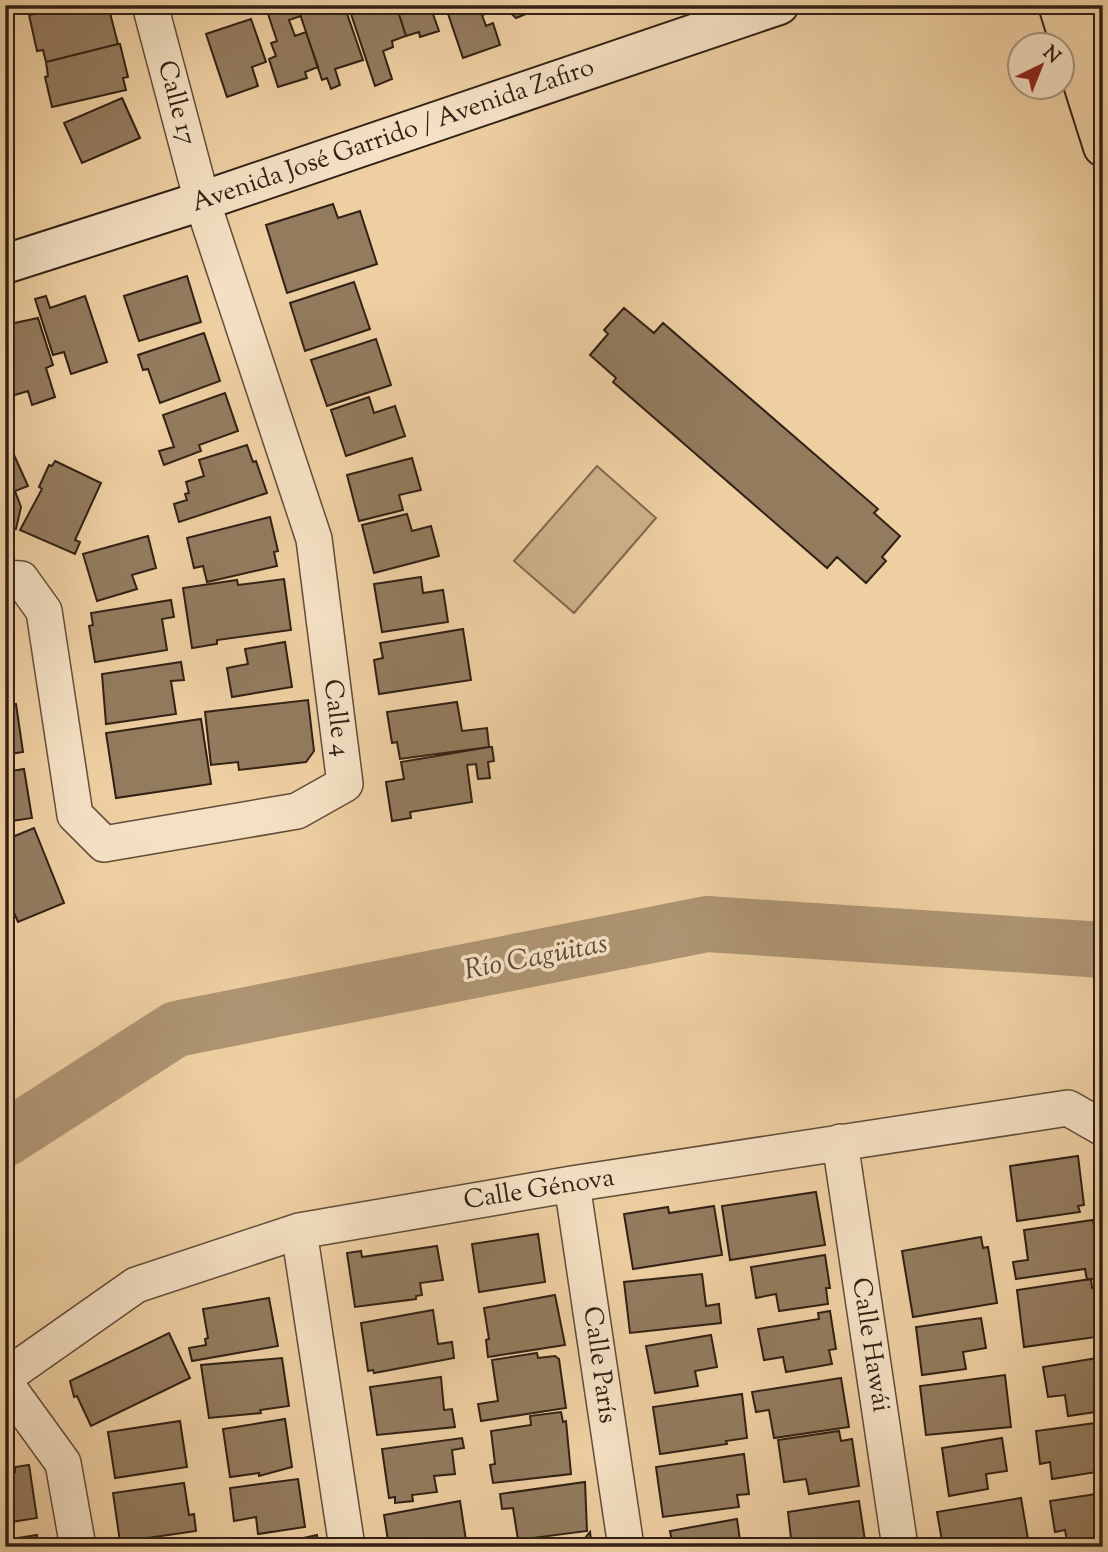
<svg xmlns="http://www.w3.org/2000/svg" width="1108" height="1552" font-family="'Sorts Mill Goudy',serif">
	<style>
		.green { fill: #ceb18a; stroke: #80694f; stroke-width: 2 }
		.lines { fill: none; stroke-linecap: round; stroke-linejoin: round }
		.river { stroke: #ae9472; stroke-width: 56 }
		.building { fill: #937b5e; stroke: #312114; stroke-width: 2 }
		.street-casing { stroke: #604c38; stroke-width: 38 }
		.secondary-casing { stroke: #312114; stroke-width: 42 }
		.primary-casing { stroke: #312114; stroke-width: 42 }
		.street { stroke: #f4e0c3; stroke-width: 35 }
		.secondary { stroke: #f4e0c3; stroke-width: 38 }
		.primary { stroke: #eecfa2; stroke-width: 38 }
		.labels { text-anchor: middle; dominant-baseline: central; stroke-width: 7; stroke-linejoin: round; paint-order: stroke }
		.street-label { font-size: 26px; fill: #312114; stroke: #f4e0c3 }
		.water-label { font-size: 28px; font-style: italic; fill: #5d4935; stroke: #f4e0c3 }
	</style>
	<rect width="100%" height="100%" fill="#eecfa2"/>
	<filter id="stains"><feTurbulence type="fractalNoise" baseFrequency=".00286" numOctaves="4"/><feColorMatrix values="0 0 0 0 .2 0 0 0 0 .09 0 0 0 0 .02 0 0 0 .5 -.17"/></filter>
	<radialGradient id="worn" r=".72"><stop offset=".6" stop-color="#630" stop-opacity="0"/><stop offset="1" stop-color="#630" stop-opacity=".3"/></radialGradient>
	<path class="green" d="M 597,466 L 656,518 L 574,613 L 514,561 Z"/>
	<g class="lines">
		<path class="river" d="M 5,1139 L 176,1029 L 707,924 L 1103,950"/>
	</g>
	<path class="building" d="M 85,5 L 108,5 L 118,44 L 46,62 L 43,50 L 37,51 L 29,15 Z
		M 285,5 L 297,5 L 301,16 L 289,20 L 295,36 L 306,32 L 318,67 L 305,72 L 307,78 L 278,87 L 269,59 L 276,56 L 271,43 L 277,41 L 267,11 Z
		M 297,5 L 344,5 L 363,60 L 335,69 L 340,85 L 331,89 L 327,78 L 322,80 Z
		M 348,5 L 396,5 L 406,36 L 392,41 L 393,47 L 383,51 L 392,79 L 375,86 Z
		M 396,5 L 435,5 L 437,9 L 432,11 L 439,31 L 420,37 L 419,32 L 406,36 Z
		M 445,5 L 493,5 L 495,11 L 482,15 L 486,26 L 493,23 L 500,45 L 463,58 Z
		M 502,5 L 529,5 L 531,12 L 516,18 Z
		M 251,19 L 266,62 L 252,67 L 258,86 L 227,97 L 206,34 Z
		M 118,44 L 120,44 L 128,77 L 123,78 L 126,90 L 52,107 L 45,77 L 48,76 L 46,62 Z
		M 122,98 L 140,138 L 82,163 L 64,123 Z
		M 333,204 L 338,218 L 360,211 L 377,264 L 287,293 L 266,225 Z
		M 187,276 L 201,322 L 139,341 L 124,296 Z
		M 354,282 L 370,329 L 305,351 L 290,303 Z
		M 46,296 L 50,308 L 85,296 L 107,362 L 71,374 L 64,352 L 53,355 L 35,299 Z
		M 624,308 L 654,333 L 663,323 L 878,509 L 874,513 L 900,536 L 882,557 L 886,561 L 866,583 L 837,557 L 827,568 L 613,382 L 616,378 L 590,355 L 608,334 L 604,330 Z
		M 38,318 L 53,365 L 46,368 L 55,397 L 32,405 L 28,391 L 5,398 L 5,325 Z
		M 204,333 L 220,381 L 160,403 L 148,369 L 143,370 L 138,355 Z
		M 376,339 L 391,385 L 327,406 L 311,360 Z
		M 225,393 L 238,431 L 199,445 L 201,451 L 164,465 L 159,451 L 174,447 L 163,415 Z
		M 369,397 L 374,413 L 395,406 L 405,436 L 346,456 L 331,410 Z
		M 5,435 L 28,486 L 15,491 L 21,507 L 16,529 L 5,533 Z
		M 247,445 L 253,462 L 256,461 L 267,493 L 179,522 L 174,504 L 187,500 L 185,494 L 189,493 L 186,482 L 204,476 L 199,460 Z
		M 412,458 L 421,490 L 399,495 L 403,510 L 359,521 L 347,475 Z
		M 55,461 L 101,483 L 75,540 L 80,542 L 75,554 L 20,530 L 42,489 L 39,487 L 49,465 L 52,466 Z
		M 407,514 L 412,531 L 431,526 L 439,556 L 374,573 L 362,525 Z
		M 270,517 L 278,551 L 274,552 L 277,566 L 207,582 L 203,566 L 194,568 L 187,538 Z
		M 148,536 L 156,568 L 132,575 L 137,589 L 97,601 L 83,554 Z
		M 421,577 L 423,593 L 443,590 L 448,622 L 382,632 L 374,584 Z
		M 284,579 L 291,630 L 217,640 L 217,644 L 192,648 L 183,588 L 237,580 L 238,585 Z
		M 171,600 L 174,617 L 162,619 L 167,650 L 95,662 L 89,626 L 93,625 L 91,613 Z
		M 463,629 L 471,680 L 379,694 L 374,660 L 383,658 L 380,643 Z
		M 285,642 L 292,687 L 232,697 L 227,668 L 248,664 L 245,649 Z
		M 181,662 L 184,680 L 171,681 L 176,714 L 106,724 L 102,674 Z
		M 308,700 L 314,751 L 306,762 L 239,770 L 238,762 L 211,765 L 205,712 Z
		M 457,702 L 462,731 L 487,728 L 489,747 L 400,759 L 397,742 L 392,743 L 387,712 Z
		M 16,704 L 23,752 L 5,755 L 5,706 Z
		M 201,719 L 211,784 L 116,798 L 106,733 Z
		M 489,747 L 492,747 L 494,761 L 488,762 L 490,778 L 478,779 L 476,764 L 467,765 L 472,802 L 410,812 L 411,818 L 392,821 L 386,782 L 404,779 L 401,762 Z
		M 24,769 L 32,818 L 5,822 L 5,772 Z
		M 34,828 L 64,903 L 18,922 L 8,899 L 5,900 L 5,840 Z
		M 1078,1156 L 1084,1205 L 1078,1206 L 1080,1212 L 1017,1221 L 1010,1166 Z
		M 816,1192 L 825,1245 L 730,1260 L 722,1206 Z
		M 714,1206 L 722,1255 L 633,1269 L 624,1214 L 668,1207 L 669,1213 Z
		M 1093,1220 L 1102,1278 L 1087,1280 L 1085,1269 L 1016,1279 L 1013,1262 L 1028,1260 L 1024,1230 Z
		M 538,1234 L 545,1282 L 479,1292 L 472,1244 Z
		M 981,1237 L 983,1248 L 988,1247 L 997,1303 L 913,1317 L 902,1251 Z
		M 437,1246 L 443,1280 L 420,1283 L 422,1295 L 416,1296 L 416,1299 L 355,1307 L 347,1253 L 361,1251 L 362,1257 Z
		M 825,1255 L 830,1288 L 826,1288 L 828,1304 L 779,1311 L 776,1294 L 756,1298 L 751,1267 Z
		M 702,1274 L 706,1306 L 719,1304 L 721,1323 L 630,1333 L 624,1282 Z
		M 1091,1279 L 1092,1288 L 1103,1287 L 1103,1336 L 1024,1347 L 1017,1290 Z
		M 555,1295 L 565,1345 L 488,1357 L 486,1340 L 489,1339 L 484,1308 Z
		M 269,1298 L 278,1346 L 192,1361 L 189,1348 L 206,1345 L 205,1339 L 208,1338 L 203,1309 Z
		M 433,1310 L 438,1344 L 452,1342 L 454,1358 L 374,1373 L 373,1370 L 368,1371 L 361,1323 Z
		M 830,1311 L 836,1349 L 829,1350 L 832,1364 L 786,1372 L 783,1357 L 764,1360 L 758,1329 L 819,1319 L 818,1313 Z
		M 981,1318 L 986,1348 L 963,1352 L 966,1369 L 922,1375 L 916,1327 Z
		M 169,1333 L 190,1378 L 91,1426 L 77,1396 L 74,1397 L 70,1381 Z
		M 711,1335 L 717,1367 L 695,1371 L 698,1386 L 655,1393 L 646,1346 Z
		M 537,1353 L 538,1358 L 555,1356 L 559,1359 L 566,1408 L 481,1421 L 478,1404 L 498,1401 L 492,1360 Z
		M 1103,1357 L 1103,1411 L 1068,1416 L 1065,1395 L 1048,1397 L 1043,1367 Z
		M 282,1358 L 289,1406 L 260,1410 L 261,1413 L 209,1418 L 201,1365 Z
		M 1005,1375 L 1011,1427 L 926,1435 L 920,1386 Z
		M 441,1377 L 444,1410 L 452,1409 L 455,1427 L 377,1435 L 370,1387 Z
		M 841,1378 L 849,1427 L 774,1438 L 769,1410 L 756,1412 L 752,1392 Z
		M 742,1394 L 747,1438 L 726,1441 L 727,1444 L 660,1454 L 653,1407 Z
		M 561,1412 L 563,1422 L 566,1421 L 571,1474 L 493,1483 L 490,1465 L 495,1464 L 491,1431 L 531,1425 L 530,1416 Z
		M 285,1419 L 292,1467 L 259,1476 L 259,1473 L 230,1477 L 223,1429 Z
		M 180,1421 L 187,1467 L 115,1478 L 108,1432 Z
		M 1103,1422 L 1103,1471 L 1052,1479 L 1050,1462 L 1040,1464 L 1036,1431 Z
		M 839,1431 L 841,1441 L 852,1439 L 859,1486 L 809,1494 L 806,1479 L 784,1482 L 778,1440 Z
		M 462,1438 L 464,1448 L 452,1450 L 455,1474 L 434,1476 L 437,1492 L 412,1495 L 413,1501 L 395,1503 L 395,1497 L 389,1498 L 382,1449 Z
		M 1002,1438 L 1007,1471 L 986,1474 L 988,1489 L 949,1496 L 942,1448 Z
		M 744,1454 L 749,1494 L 737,1495 L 739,1507 L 663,1517 L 656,1467 Z
		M 29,1465 L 37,1518 L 5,1523 L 5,1473 L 15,1472 L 15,1467 Z
		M 298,1479 L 305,1527 L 258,1534 L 256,1517 L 234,1521 L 230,1488 Z
		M 585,1482 L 587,1531 L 518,1540 L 513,1508 L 502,1509 L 500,1494 Z
		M 184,1483 L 189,1515 L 194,1514 L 196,1531 L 120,1542 L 113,1493 Z
		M 1103,1493 L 1103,1545 L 1068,1547 L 1065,1530 L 1055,1532 L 1050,1501 Z
		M 1021,1498 L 1029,1545 L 943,1547 L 937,1512 Z
		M 460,1501 L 467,1547 L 389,1547 L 384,1515 Z
		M 859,1501 L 866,1547 L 792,1547 L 788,1512 Z
		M 737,1519 L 741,1547 L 673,1547 L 670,1531 Z
		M 590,1532 L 592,1547 L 548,1547 L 582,1542 Z
		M 37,1535 L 38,1547 L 5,1547 L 5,1540 Z
		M 317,1535 L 318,1547 L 252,1547 L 299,1539 Z
		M 539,1542 L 547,1542 L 548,1547 L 518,1547 Z"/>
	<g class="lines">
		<g class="street-casing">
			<path id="street" d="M 5,578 L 21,579 L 44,611 L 75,815 L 104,844 L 297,811 L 345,784 L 314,539 L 202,201 L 150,5
				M 840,1142 L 900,1547
				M 572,1184 L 626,1547
				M 299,1231 L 347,1547
				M 5,1377 L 136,1285 L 299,1231 L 572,1184 L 1068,1108 L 1103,1128
				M 5,1383 L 63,1463 L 78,1547"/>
		</g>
		<g class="secondary-casing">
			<path id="secondary" d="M 5,264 L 202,201 L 779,5"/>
		</g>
		<g class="primary-casing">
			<path id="primary" d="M 1058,5 L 1103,147
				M 1089,5 L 1103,50"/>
		</g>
		<use href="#street" class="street"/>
		<use href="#secondary" class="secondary"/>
		<use href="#primary" class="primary"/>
	</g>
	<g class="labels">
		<g class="street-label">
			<text transform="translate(176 103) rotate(75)">Calle 17</text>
			<text transform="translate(393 136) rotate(-19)">Avenida José Garrido / Avenida Zafiro</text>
			<text transform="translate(336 718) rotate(83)">Calle 4</text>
			<text transform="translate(539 1190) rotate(-9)">Calle Génova</text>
			<text transform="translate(870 1345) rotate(81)">Calle Hawái</text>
			<text transform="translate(599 1365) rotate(82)">Calle París</text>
		</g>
		<g class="water-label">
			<text transform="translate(536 958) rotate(-11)">Río Cagüitas</text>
		</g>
	</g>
	<rect width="1108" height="1552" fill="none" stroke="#eecfa2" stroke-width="28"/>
	<rect x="7" y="7" width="1094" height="1538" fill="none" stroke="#312114" stroke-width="3.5"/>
	<rect x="14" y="14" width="1080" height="1524" fill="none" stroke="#312114" stroke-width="2"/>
	<g transform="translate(1041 66) rotate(43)"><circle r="33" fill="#f4e0c3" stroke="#a6947d" stroke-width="2"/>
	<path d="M0-5L12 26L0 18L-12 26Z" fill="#8f2418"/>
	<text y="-10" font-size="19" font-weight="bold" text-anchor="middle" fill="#312114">N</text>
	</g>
	<rect width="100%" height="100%" filter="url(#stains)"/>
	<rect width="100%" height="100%" fill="url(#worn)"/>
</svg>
